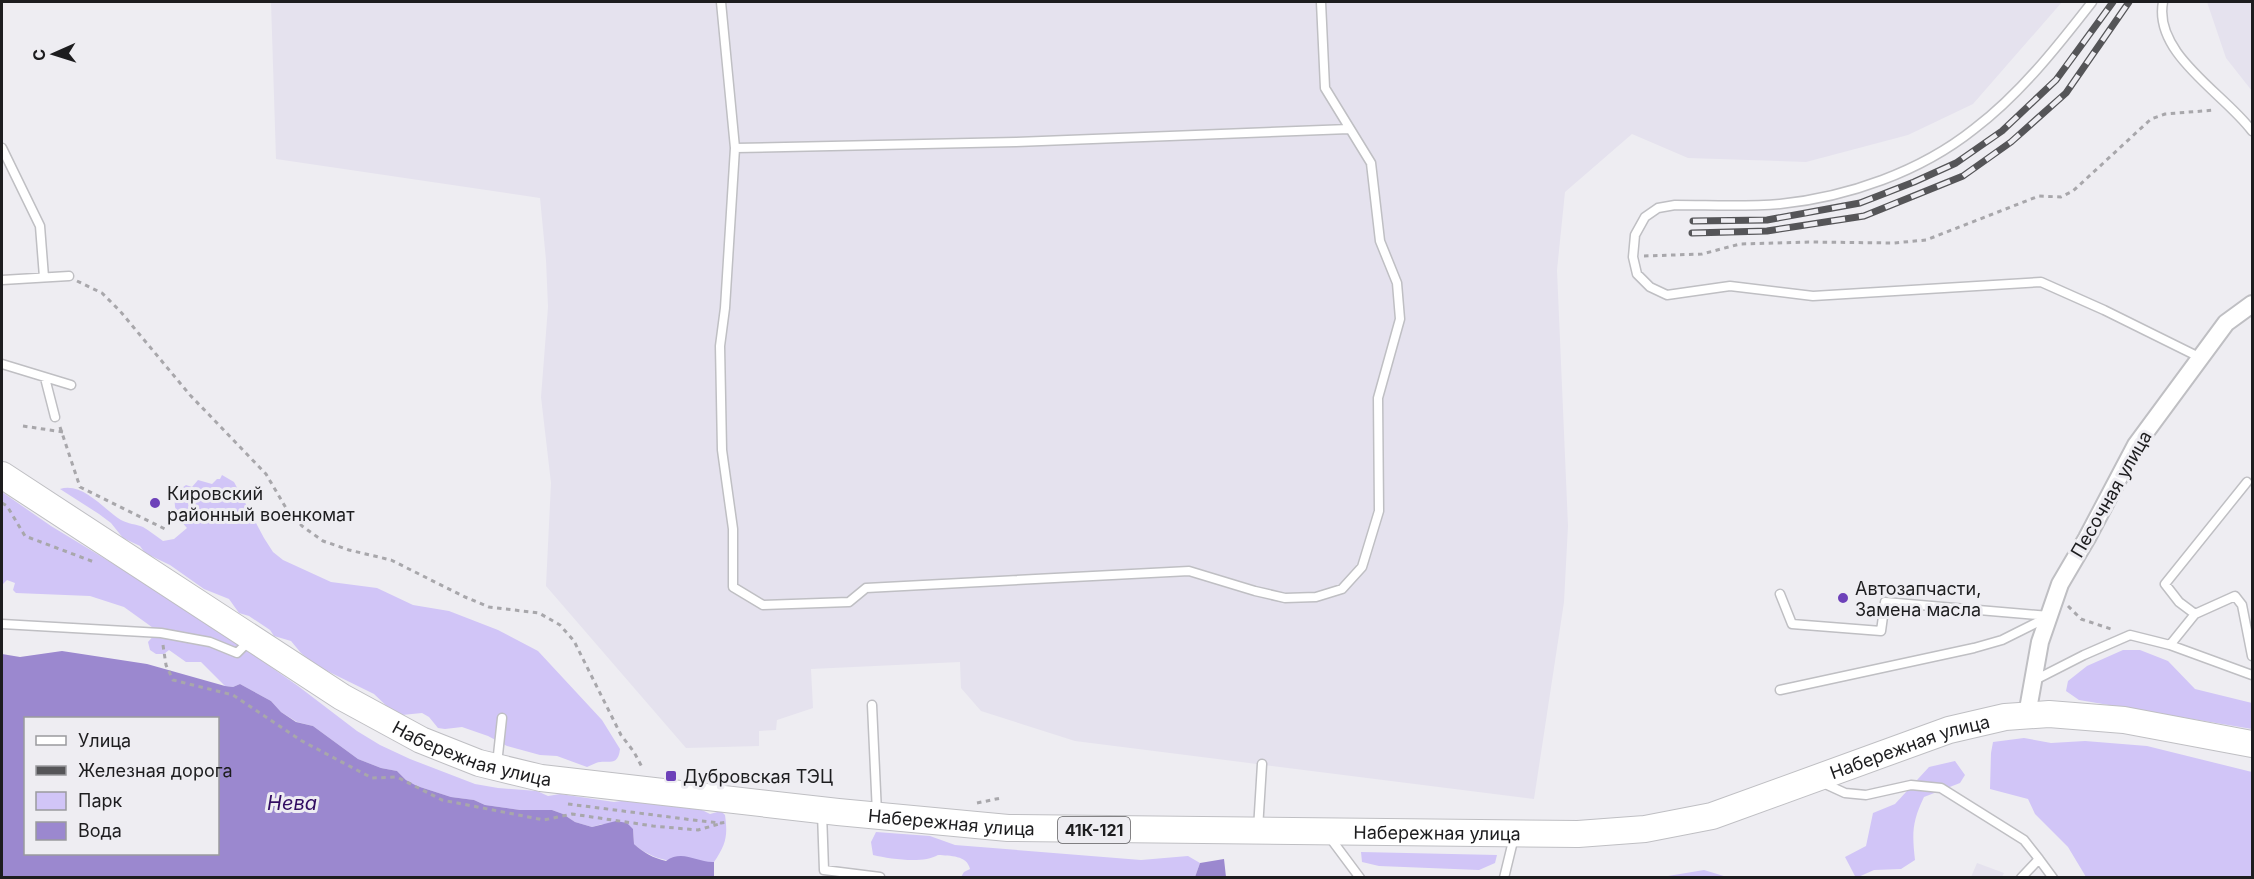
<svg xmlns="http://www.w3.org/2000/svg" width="2254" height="879" font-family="Inter,sans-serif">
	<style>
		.built { fill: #e5e2ee }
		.green { fill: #d1c5f7 }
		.water { fill: #9b88cf; fill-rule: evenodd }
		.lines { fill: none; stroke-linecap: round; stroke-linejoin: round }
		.service-casing { stroke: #bfbfc3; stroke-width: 11 }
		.minor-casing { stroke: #bfbfc3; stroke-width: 20 }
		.primary-casing { stroke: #bfbfc3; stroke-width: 28 }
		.path { stroke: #a8a7ab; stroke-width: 3; stroke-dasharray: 4.5 4.5; stroke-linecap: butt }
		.service { stroke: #fff; stroke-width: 8 }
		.minor { stroke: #fff; stroke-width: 16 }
		.primary { stroke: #fff; stroke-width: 26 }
		.rail-casing { stroke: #555558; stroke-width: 7 }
		.rail { stroke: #eeedf2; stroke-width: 4.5; stroke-dasharray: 14; stroke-linecap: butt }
		.poi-dot { fill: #6d41b9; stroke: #eeedf2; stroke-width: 2 }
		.labels { text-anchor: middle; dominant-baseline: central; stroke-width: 6; stroke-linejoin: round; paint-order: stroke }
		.shield { fill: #eeedf2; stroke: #5c5b5e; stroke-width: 1.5 }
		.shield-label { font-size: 16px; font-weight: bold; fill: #1d1d1f }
		.poi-label { font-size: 18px; fill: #1d1d1f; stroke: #eeedf2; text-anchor: start }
		.street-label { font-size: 18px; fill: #1d1d1f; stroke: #eeedf2 }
		.water-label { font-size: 20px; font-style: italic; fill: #320c62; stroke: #eeedf2 }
	</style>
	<rect width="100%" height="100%" fill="#eeedf2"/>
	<path class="built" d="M 271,2 L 2062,2 L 1973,104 L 1908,135 L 1806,162 L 1688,158 L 1632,134 L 1565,192 L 1557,270 L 1568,526 L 1564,602 L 1534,799 L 1075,741 L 981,711 L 961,688 L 960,662 L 811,669 L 813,708 L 777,720 L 776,730 L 759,731 L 759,746 L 686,748 L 546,586 L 551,483 L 541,397 L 548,307 L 546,260 L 540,198 L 276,159 Z
		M 2207,2 L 2252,2 L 2252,91 L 2226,58 Z
		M 1977,863 L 2004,873 L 2002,877 L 1971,877 Z"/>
	<path class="green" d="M 222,475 L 234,482 L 264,538 L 273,552 L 283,560 L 331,582 L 377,588 L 413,605 L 449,611 L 498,630 L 538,651 L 602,720 L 620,749 C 618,768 607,759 596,763 C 593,764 590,766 587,767 L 557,756 L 540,755 L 507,746 L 488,736 L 462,727 L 445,729 L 438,728 L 429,717 L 422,713 L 402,715 L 394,713 L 374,694 L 315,665 L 301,653 L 291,641 L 274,636 L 270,630 L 249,616 L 239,613 L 229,599 L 204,589 L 170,565 L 145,553 L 140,546 L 123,538 L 111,523 L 99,514 L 60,489 C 83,482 103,509 121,520 C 128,524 136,524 143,527 C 150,531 156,536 163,541 L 174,539 L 187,528 C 174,514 168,497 186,485 L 192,487 L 198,480 L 212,484 L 217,479 L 220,479 Z
		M 2,492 L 51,526 L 186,608 L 298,686 L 357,731 L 380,745 L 410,759 L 475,784 L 498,788 L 537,791 L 548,796 L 560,794 L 614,802 L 644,798 L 648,803 L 694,806 L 710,814 L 721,811 L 725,815 C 728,836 726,844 714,862 C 686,864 656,864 634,844 L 633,829 L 602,824 L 592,827 L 575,822 L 563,814 L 552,810 L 520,810 L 485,805 L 474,800 L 451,797 L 417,786 L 406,780 L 397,771 L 381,768 L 358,759 L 313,726 L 297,722 L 281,712 L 271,701 L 240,684 L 233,687 L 225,686 L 201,662 L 186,662 L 169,650 L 164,654 L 156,654 L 150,650 L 148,642 L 156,633 L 156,630 L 124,607 L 90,596 L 16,593 L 13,590 L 15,583 L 7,580 L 3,584 L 3,588 L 2,588 Z
		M 2123,650 L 2140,650 L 2168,661 L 2195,689 L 2252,703 L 2252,729 L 2079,700 L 2066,691 L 2068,681 L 2087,666 Z
		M 2024,738 L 2051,743 L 2085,741 L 2147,746 L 2252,772 L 2252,877 L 2086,877 L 2068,847 L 2035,814 L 2028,799 L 1990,789 L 1991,753 L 1993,742 Z
		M 1955,761 L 1965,775 L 1960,783 L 1924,797 C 1912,822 1912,833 1915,860 L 1901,869 L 1874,870 L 1856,878 L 1845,857 L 1866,846 L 1873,813 L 1895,804 L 1929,767 Z
		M 876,832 L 930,836 L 955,845 L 1141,860 L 1188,856 L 1200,863 L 1195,877 L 961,877 L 964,872 L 970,869 C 967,855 950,856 938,855 C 923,864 891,859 873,855 L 871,842 Z
		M 1361,852 L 1497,855 L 1495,863 L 1479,870 L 1379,866 L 1362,862 Z
		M 1704,870 L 1727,877 L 1662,877 Z"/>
	<path class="water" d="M 62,651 L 147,664 L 225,686 L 233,687 L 240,684 L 271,701 L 281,712 L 296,722 L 313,726 L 358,759 L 381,768 L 397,771 L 406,780 L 417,786 L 451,797 L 474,800 L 485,805 L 520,810 L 552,810 L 563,814 L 575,822 L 592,827 L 616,821 L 627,823 L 633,829 L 634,844 C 644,853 653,858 666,861 C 683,849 697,863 714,862 L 714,877 L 2,877 L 2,654 L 20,657 ZM 26,718 L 218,718 L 218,854 L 26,854 Z
		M 1224,859 L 1226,877 L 1195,877 L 1200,863 Z"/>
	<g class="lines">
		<g class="service-casing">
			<path id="service" d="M 721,2 L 735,148 L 725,308 L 720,346 L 722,450 L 733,529 L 733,587 L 763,605 L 849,602 L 866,588 L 1189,571 L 1255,591 L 1285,598 L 1316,597 L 1342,589 L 1362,567 L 1379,511 L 1378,398 L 1400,319 L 1397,283 L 1380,241 L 1371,163 L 1325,88 L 1321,2
				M 2092,2 C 2057,47 2020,94 1974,129 C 1920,172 1848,197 1780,204 C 1745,207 1710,205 1675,205 L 1658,208 L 1645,217 L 1635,235 L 1633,257 L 1637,274 L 1650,287 L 1667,295 L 1730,286 L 1813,296 L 2041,282 L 2104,310 L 2201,358
				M 2163,2 C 2153,54 2225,94 2252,131
				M 2,148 L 40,226 L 44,277
				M 735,148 L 1016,142 L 1349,129
				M 2,280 L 69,276
				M 2,364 L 71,385
				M 45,378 L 55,417
				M 1780,594 L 1792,624 L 1881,631 L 1885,602 L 2049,616
				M 2195,614 L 2179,602 L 2165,584 L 2247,482
				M 2,624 L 161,633 L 210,642 L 237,653 L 249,641
				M 2170,645 L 2195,614 L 2235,596 L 2242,605 L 2252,656
				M 2033,681 L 2084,655 L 2130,635 L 2170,645 L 2252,675
				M 1780,690 L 1974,648 L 2002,640 L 2048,617
				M 872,705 L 877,813
				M 497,764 L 502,718
				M 1821,782 L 1845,793 L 1866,795 L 1911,785 L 1941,788 L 2024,840 L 2039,859 L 2021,878
				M 822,813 L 824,870 L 880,877
				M 1258,829 L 1262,764
				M 1328,835 L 1360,878
				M 2039,859 L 2053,878
				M 1504,878 L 1514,837"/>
		</g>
		<g class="minor-casing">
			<path id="minor" d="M 2027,715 L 2040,642 L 2060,584 L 2087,538 L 2136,445 L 2226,323 L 2252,304"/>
		</g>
		<g class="primary-casing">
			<g id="primary">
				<path id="s1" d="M 2,475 L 342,697 L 421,740 L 479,763 L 541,778 L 838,812 L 1008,828 L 1578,834 L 1645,829 L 1712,816 L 1949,730 L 2005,717 L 2049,714 L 2124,720 L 2252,744"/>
			</g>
		</g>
		<path class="path" d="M 1644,256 L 1702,254 L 1740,244 L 1809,242 L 1894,243 L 1926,240 L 2039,196 L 2061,197 L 2073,191 L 2151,119 L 2165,114 L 2215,110
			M 77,281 L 102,293 L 120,311 L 190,395 L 266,474 L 286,508 L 302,526 L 323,541 L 349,550 L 391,560 L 465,597 L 489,607 L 539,613 L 560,625 L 574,641 L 621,735 L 634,752 L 643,769
			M 23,426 L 63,432
			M 60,427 L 80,487 L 167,530
			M 2,503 L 7,506 L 25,536 L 94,562
			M 2068,606 L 2081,619 L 2111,629
			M 163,645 L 166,665 L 173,680 L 233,695 L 302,741 L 372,778 L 397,777 L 442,800 L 544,820 L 572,814 L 653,826 L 698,830 L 719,824
			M 977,803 L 1001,798
			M 568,804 L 701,821 L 721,823 L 728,822"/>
		<use href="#service" class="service"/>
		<use href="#minor" class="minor"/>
		<use href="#primary" class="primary"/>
		<g class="rail-casing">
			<path id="rail" d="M 1693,221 L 1767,220 L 1860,203 L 1914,182 L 1956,163 L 2002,131 L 2056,80 L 2113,2
				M 1692,233 L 1767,231 L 1864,216 L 1963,176 L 2011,142 L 2066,93 L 2129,2"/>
		</g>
		<use href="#rail" class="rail"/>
	</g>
	<g class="poi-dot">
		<circle cx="155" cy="503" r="6"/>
		<circle cx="1843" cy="598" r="6"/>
		<rect x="665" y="770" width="12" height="12" rx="3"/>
	</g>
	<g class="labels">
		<rect class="shield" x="1058" y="817" width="72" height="26" rx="4.5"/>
		<g class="shield-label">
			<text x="1094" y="830">41К-121</text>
		</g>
		<g class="poi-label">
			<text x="167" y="493">Кировский<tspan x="167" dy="21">районный военкомат</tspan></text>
			<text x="1855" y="588">Автозапчасти,<tspan x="1855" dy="21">Замена масла</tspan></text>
			<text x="683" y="776">Дубровская ТЭЦ</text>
		</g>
		<g class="street-label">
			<text transform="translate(2111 494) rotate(-60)">Песочная улица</text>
			<text stroke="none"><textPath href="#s1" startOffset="2007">Набережная улица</textPath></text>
			<text stroke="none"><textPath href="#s1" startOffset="549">Набережная улица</textPath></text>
			<text stroke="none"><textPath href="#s1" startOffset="1035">Набережная улица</textPath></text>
			<text stroke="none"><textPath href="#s1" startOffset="1521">Набережная улица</textPath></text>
		</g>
		<g class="water-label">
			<text x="292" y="803">Нева</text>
		</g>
	</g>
	<rect width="2254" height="879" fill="none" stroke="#1d1d1f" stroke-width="6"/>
	<rect x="24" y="717" width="195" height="138" fill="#eeedf2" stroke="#9a9a9e" stroke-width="1.5"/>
	<rect x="36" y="736" width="30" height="9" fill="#ffffff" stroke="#9a9a9e" stroke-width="1.5"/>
	<text x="78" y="747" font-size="18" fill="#1d1d1f">Улица</text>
	<rect x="36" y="766" width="30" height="9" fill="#555558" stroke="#9a9a9e" stroke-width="1.5"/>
	<text x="78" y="777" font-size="18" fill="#1d1d1f">Железная дорога</text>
	<rect x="36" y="792" width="30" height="18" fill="#d1c5f7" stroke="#9a9a9e" stroke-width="1.5"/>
	<text x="78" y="807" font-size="18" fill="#1d1d1f">Парк</text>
	<rect x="36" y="822" width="30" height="18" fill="#9b88cf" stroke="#9a9a9e" stroke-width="1.5"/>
	<text x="78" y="837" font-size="18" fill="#1d1d1f">Вода</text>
	<g transform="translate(54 54) rotate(267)" stroke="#eeedf2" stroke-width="4.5" paint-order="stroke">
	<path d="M0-4.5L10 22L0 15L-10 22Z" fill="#1d1d1f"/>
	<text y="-9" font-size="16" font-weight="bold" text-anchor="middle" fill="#1d1d1f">С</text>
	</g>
</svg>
